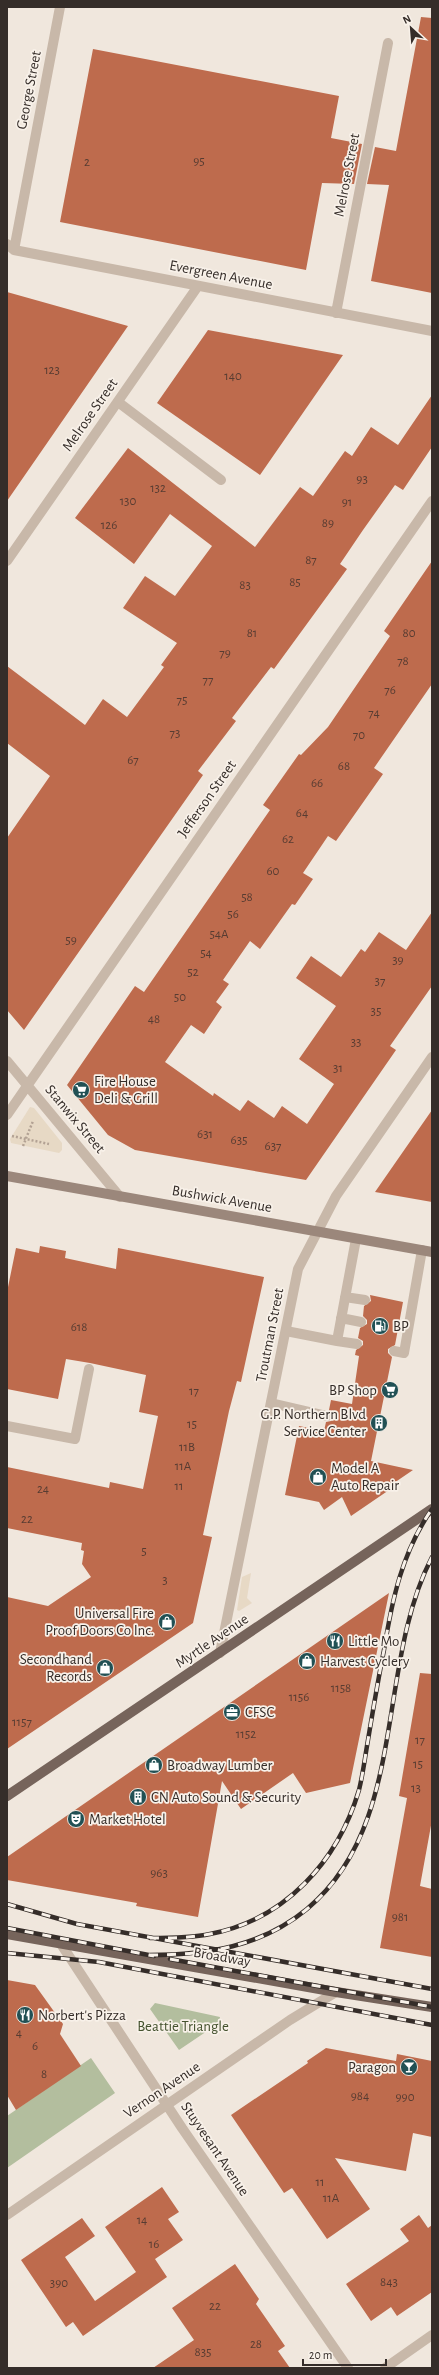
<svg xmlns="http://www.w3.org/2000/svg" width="439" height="2375" font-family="'Alegreya Sans',sans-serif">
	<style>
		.green { fill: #b3be9e }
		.plaza { fill: #e7d9c5 }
		.building { fill: #be6b4d }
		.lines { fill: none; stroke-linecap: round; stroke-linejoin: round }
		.path { stroke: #b3a294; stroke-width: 2.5; stroke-dasharray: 2 2; stroke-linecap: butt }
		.lane { stroke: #c8b8a9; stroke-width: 10 }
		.street { stroke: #c8b8a9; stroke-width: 10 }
		.secondary { stroke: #9b877b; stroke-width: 10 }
		.primary { stroke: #76645b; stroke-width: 10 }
		.rail-casing { stroke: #352d29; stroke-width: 4.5 }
		.rail { stroke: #f8f1e9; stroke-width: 3; stroke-dasharray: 9; stroke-linecap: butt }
		.labels { text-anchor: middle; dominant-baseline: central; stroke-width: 3.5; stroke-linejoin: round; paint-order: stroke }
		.number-label { font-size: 13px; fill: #573c32 }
		.street-label { font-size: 15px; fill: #352d29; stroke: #f8f1e9 }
		.poi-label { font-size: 15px; fill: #352d29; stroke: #f8f1e9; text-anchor: start }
		.park-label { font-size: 15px; fill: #44522e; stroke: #f8f1e9 }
	</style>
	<rect width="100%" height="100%" fill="#f0e7dd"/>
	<path class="green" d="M 155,2003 L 220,2017 L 219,2023 L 179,2050 L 150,2009 Z
		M 91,2058 L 115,2093 L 7,2168 L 7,2116 Z"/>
	<path class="plaza" d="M 30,1107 L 34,1108 L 62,1143 L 62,1150 L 59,1153 L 11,1143 L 10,1139 Z
		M 251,1573 L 247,1598 L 252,1603 L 239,1611 L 237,1610 L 242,1577 Z"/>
	<path class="building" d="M 421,17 L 432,18 L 432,293 L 371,281 L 389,185 L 367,184 L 375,147 L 396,151 Z
		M 93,49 L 339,96 L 331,138 L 362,144 L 354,184 L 322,183 L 306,270 L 60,222 Z
		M 7,292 L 128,326 L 7,501 Z
		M 208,330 L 343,355 L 260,475 L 157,403 Z
		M 432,395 L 432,447 L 403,490 L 395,485 L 363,530 L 340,564 L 347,569 L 274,669 L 271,667 L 232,718 L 236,721 L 198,771 L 203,775 L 24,1030 L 7,1010 L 7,838 L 50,776 L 7,743 L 7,666 L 85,725 L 103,699 L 127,717 L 164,667 L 161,665 L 177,643 L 123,608 L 145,576 L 175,596 L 212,546 L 170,514 L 134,564 L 75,518 L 128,448 L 255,547 L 300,487 L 313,496 L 345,451 L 352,456 L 371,427 L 398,445 Z
		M 432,561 L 432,684 L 374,768 L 383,774 L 336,841 L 328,836 L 303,873 L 313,879 L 295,905 L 292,904 L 260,949 L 250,941 L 223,980 L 229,984 L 216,1002 L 222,1007 L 204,1034 L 191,1025 L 165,1062 L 213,1096 L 214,1093 L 240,1111 L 248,1100 L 274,1118 L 282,1106 L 307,1124 L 334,1084 L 299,1059 L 336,1006 L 296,978 L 311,956 L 341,977 L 361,949 L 365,952 L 379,932 L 406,950 L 432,912 L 432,986 L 390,1046 L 396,1050 L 306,1180 L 135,1150 L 108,1135 L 67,1085 L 135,986 L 144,992 L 270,810 L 263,805 L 299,754 L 301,755 L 328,727 L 390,636 L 384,631 Z
		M 432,1110 L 432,1202 L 375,1192 Z
		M 40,1246 L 66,1251 L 65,1258 L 116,1269 L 118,1248 L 264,1277 L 241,1382 L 237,1381 L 229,1411 L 203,1535 L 212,1537 L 193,1623 L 7,1749 L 7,1597 L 48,1606 L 91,1577 L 82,1564 L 84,1551 L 81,1550 L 82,1543 L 7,1528 L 7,1467 L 109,1488 L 110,1482 L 143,1489 L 158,1416 L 139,1412 L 146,1375 L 90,1363 L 66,1359 L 58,1399 L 7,1389 L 7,1292 L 16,1248 L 39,1253 Z
		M 370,1295 L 403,1302 L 395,1345 L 388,1349 L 388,1353 L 392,1357 L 371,1461 L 413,1470 L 391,1485 L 392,1488 L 351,1516 L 342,1497 L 324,1510 L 319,1502 L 285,1495 L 299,1426 L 324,1431 L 326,1422 L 331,1421 L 333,1417 L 329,1410 L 331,1400 L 352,1404 L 359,1356 L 355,1355 L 356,1350 L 363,1345 L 363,1341 L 358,1338 L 360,1328 L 367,1324 L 367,1320 L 363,1316 L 364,1306 L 371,1301 Z
		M 389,1593 L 350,1783 L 306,1793 L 293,1773 L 241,1809 L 222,1781 L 198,1917 L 136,1906 L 137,1903 L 7,1880 L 7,1857 Z
		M 420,1673 L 432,1674 L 432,1820 L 420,1886 L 432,1889 L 432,1957 L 380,1948 L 407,1798 L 399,1796 Z
		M 7,1980 L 35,1985 L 63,2024 L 60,2034 L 81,2066 L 16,2110 L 7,2095 Z
		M 326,2048 L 396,2061 L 397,2054 L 432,2061 L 432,2137 L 413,2133 L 406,2171 L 335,2158 L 370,2209 L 327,2239 L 292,2188 L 284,2193 L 231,2115 L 308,2063 L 307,2061 Z
		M 162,2187 L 179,2212 L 168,2219 L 183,2240 L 155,2259 L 167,2277 L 83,2336 L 73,2322 L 66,2327 L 21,2260 L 82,2218 L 95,2236 L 65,2257 L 95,2301 L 136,2272 L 105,2227 Z
		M 419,2215 L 428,2228 L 432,2225 L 432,2292 L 397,2316 L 391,2307 L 371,2321 L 346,2284 L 409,2241 L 400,2229 Z
		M 235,2264 L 259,2299 L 256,2304 L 285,2346 L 278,2351 L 290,2368 L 153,2368 L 194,2340 L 172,2308 Z"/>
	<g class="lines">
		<path class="path" d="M 12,1136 L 49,1144
			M 23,1146 L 33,1121"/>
		<path class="lane" d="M 118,402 L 221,480
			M 356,1239 L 337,1341 L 357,1344
			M 345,1297 L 365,1300
			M 341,1318 L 361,1322
			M 286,1331 L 337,1341
			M 394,1351 L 404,1353 L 422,1250
			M 271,1403 L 327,1416
			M 7,1426 L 75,1439 L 89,1369"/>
		<path class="street" d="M 7,244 L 14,250 L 432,331
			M 14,250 L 60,7
			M 336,313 L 388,43
			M 7,561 L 198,286
			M 7,1061 L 120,1197
			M 7,1115 L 432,501
			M 220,1653 L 298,1269 L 336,1196 L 432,1057
			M 61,1944 L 182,2128 L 348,2368
			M 7,2215 L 290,2020 L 336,1992
			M 385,2368 L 432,2335"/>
		<path class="secondary" d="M 7,1176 L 432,1252"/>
		<path class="primary" d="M 7,1796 L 432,1509
			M 7,1934 L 336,1992 L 432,2007"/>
		<g class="rail-casing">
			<path id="rail" d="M 7,1904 L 77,1924 L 432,1989
				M 7,1928 L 154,1956
				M 150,1938 C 170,1938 191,1938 210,1934 C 285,1920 338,1861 359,1790 C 363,1774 365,1757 368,1740 C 373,1710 378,1680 384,1650 C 392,1600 402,1552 432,1509
				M 7,1953 L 99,1962 L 432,2025
				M 149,1955 C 207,1955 261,1947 307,1909 C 409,1824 375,1667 432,1557
				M 170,1959 L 432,2007"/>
		</g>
		<use href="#rail" class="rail"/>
	</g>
	<defs>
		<g id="supermarket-disc" transform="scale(0.9)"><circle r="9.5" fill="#215054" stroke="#f8f1e9"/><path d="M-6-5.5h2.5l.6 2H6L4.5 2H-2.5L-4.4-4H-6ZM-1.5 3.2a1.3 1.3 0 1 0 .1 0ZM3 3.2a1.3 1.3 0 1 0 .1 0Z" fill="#fff"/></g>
		<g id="fuel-disc" transform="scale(0.9)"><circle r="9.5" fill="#215054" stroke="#f8f1e9"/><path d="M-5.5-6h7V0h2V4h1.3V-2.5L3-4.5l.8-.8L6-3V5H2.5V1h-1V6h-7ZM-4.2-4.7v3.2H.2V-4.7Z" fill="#fff"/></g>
		<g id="building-disc" transform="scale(0.9)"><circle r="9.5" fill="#215054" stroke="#f8f1e9"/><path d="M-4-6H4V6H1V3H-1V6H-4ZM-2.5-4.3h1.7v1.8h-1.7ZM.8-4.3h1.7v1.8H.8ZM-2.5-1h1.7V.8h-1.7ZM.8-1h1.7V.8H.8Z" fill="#fff"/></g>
		<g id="shop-disc" transform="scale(0.9)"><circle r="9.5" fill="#215054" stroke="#f8f1e9"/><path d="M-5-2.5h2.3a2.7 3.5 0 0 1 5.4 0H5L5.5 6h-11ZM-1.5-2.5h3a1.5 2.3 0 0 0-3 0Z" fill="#fff"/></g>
		<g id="restaurant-disc" transform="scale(0.9)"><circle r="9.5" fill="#215054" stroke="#f8f1e9"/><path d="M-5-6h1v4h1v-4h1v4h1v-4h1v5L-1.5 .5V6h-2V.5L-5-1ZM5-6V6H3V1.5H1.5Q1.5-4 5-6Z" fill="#fff"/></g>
		<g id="office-disc" transform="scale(0.9)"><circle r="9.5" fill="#215054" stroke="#f8f1e9"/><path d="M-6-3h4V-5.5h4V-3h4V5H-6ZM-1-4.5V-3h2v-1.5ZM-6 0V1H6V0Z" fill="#fff"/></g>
		<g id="theatre-disc" transform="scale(0.9)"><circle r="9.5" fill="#215054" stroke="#f8f1e9"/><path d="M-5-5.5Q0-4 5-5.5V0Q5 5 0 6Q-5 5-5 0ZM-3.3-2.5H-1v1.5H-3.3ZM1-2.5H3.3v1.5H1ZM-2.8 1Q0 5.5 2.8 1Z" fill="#fff"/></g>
		<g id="bar-disc" transform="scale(0.9)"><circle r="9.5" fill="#215054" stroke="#f8f1e9"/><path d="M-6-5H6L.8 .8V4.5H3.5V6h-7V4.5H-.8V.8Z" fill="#fff"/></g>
	</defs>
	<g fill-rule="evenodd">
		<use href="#supermarket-disc" x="81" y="1090"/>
		<use href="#fuel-disc" x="380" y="1326"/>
		<use href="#supermarket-disc" x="390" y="1390"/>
		<use href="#building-disc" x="379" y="1423"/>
		<use href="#shop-disc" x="318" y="1477"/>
		<use href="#shop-disc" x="167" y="1622"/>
		<use href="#restaurant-disc" x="335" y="1641"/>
		<use href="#shop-disc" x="307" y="1661"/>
		<use href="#shop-disc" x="105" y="1668"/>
		<use href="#office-disc" x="232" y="1712"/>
		<use href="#shop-disc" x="154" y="1765"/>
		<use href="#building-disc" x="138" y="1797"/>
		<use href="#theatre-disc" x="76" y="1819"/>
		<use href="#restaurant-disc" x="25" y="2015"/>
		<use href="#bar-disc" x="409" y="2067"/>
	</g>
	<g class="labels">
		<g class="number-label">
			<text x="199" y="161">95</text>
			<text x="87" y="162">2</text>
			<text x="52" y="370">123</text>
			<text x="233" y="376">140</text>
			<text x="362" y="479">93</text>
			<text x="158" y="488">132</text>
			<text x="128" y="501">130</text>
			<text x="347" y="502">91</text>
			<text x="328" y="523">89</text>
			<text x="109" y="525">126</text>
			<text x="311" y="560">87</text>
			<text x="295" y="582">85</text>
			<text x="245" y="585">83</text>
			<text x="252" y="633">81</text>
			<text x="409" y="633">80</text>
			<text x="225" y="653">79</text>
			<text x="403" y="661">78</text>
			<text x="208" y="680">77</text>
			<text x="390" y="690">76</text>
			<text x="182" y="700">75</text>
			<text x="374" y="713">74</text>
			<text x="175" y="733">73</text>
			<text x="359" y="735">70</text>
			<text x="133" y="760">67</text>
			<text x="344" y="766">68</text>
			<text x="317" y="783">66</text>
			<text x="302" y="813">64</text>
			<text x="288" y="839">62</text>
			<text x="273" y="871">60</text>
			<text x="247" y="897">58</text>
			<text x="233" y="914">56</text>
			<text x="219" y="934">54A</text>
			<text x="71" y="940">59</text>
			<text x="206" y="953">54</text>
			<text x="398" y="960">39</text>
			<text x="193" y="972">52</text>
			<text x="380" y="981">37</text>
			<text x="180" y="997">50</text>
			<text x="376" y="1011">35</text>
			<text x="154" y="1019">48</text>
			<text x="356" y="1042">33</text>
			<text x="338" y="1068">31</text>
			<text x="205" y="1134">631</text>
			<text x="239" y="1140">635</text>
			<text x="273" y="1146">637</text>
			<text x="79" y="1327">618</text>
			<text x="194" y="1391">17</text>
			<text x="192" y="1424">15</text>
			<text x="187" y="1447">11B</text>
			<text x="183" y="1466">11A</text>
			<text x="179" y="1486">11</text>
			<text x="43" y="1489">24</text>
			<text x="27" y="1519">22</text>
			<text x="144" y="1551">5</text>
			<text x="165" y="1580">3</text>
			<text x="341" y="1688">1158</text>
			<text x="299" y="1697">1156</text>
			<text x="22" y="1722">1157</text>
			<text x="246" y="1734">1152</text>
			<text x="420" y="1740">17</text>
			<text x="418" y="1764">15</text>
			<text x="416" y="1788">13</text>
			<text x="159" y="1873">963</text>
			<text x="400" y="1917">981</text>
			<text x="19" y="2033">4</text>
			<text x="35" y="2046">6</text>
			<text x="44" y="2074">8</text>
			<text x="360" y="2096">984</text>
			<text x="405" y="2097">990</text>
			<text x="320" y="2182">11</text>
			<text x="331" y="2198">11A</text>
			<text x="142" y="2220">14</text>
			<text x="154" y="2244">16</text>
			<text x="389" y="2282">843</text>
			<text x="59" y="2283">390</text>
			<text x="215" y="2306">22</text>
			<text x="256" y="2344">28</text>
			<text x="203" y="2352">835</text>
		</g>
		<g class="street-label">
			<text transform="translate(29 90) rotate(-79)">George Street</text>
			<text transform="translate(347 175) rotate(-79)">Melrose Street</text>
			<text transform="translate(221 275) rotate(11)">Evergreen Avenue</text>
			<text transform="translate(90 415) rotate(-55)">Melrose Street</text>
			<text transform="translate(207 799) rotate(-55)">Jefferson Street</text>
			<text transform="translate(75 1119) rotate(50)">Stanwix Street</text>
			<text transform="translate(222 1199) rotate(10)">Bushwick Avenue</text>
			<text transform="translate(270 1335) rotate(-79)">Troutman Street</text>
			<text transform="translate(212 1641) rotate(-34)">Myrtle Avenue</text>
			<text transform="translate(222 1957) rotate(10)">Broadway</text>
			<text transform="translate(162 2090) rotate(-34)">Vernon Avenue</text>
			<text transform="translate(215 2149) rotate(56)">Stuyvesant Avenue</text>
		</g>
		<g class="poi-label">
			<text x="94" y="1081">Fire House<tspan x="94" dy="17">Deli &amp; Grill</tspan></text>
			<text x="393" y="1326">BP</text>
			<text x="377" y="1390" text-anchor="end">BP Shop</text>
			<text x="366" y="1414" text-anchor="end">G.P. Northern Blvd<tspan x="366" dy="17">Service Center</tspan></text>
			<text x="331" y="1468">Model A<tspan x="331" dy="17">Auto Repair</tspan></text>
			<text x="154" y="1613" text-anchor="end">Universal Fire<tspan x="154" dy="17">Proof Doors Co Inc.</tspan></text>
			<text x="348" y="1641">Little Mo</text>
			<text x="92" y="1659" text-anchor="end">Secondhand<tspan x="92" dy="17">Records</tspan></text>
			<text x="320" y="1661">Harvest Cyclery</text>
			<text x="245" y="1712">CFSC</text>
			<text x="167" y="1765">Broadway Lumber</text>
			<text x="151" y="1797">CN Auto Sound &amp; Security</text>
			<text x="89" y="1819">Market Hotel</text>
			<text x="38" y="2015">Norbert's Pizza</text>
			<text x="396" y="2067" text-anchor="end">Paragon</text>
		</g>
		<g class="park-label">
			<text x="183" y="2026">Beattie Triangle</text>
		</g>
	</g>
	<rect width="439" height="2375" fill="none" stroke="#352d29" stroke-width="16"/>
	<g transform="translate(411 28) rotate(334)" stroke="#f8f1e9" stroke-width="3" paint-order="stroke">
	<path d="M0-3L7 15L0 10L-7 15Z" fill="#352d29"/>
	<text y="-6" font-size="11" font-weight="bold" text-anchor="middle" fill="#352d29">N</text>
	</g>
	<path d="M303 2359v6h83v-6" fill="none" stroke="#352d29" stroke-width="2"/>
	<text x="309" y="2359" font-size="12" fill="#352d29" stroke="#f8f1e9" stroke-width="3" paint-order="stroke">20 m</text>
</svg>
